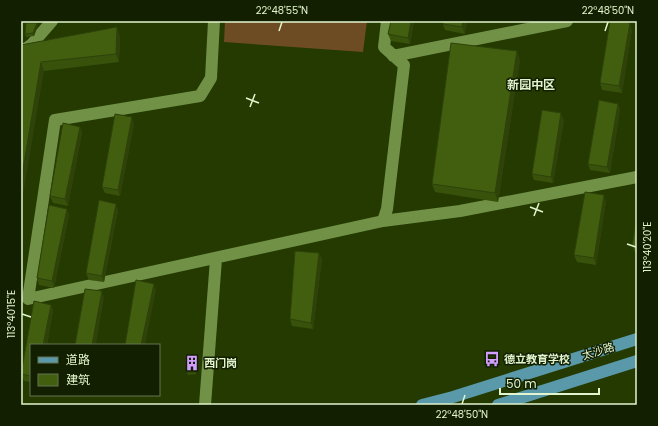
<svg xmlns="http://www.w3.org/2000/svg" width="658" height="426" font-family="Poppins,'Noto Sans SC',sans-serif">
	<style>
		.pitch { fill: #6e4c23 }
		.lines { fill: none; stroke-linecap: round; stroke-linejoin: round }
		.minor { stroke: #709146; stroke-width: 12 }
		.major { stroke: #5999aa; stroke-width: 12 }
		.wall { fill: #38520c }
		.shaded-wall { fill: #2e420a }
		.building { fill: #415f0e; stroke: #2e420a }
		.ticks { fill: none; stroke: #e2f5ce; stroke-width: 1.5 }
		.labels { text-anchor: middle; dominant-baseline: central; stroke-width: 3; stroke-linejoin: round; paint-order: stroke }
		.street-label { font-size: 11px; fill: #e2f5ce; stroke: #121f01 }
		.poi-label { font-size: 11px; font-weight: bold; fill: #e2f5ce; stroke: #121f01; text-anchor: start }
		.neighbourhood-label { font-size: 12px; font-weight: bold; fill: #e2f5ce; stroke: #121f01 }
		.neatline { fill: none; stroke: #e2f5ce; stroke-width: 1.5 }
		.ticks-label { font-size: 10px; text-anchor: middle; fill: #e2f5ce }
	</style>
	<rect width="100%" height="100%" fill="#243a00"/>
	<path class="pitch" d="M 225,21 L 367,21 L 363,52 L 224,42 Z"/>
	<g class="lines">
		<path class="minor" d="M 214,21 L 211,78 L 200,96 L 55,120 L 28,299 L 383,221 L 387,209 L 404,65 L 384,47 L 387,21
			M 21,52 L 32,44 L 52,21
			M 393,56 L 567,21
			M 383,221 L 460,211 L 637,177
			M 205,405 L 216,259"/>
		<path class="major" d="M 422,405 L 453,397 L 637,339
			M 498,405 L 637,361"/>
	</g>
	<path class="wall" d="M 414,21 L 410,44 L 391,41 L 388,34 Z
		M 467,21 L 465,34 L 445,30 L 443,24 Z
		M 38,25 L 34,36 L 26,37 L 25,34 Z
		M 632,29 L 622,93 L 602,90 L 600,83 Z
		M 120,36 L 119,62 L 44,71 L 21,46 Z
		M 520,59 L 498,202 L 435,192 L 432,184 Z
		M 618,104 L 620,110 L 610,173 L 590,170 L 588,164 Z
		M 564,120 L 553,183 L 534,180 L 532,174 Z
		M 134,124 L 120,196 L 105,193 L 102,187 Z
		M 80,127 L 82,133 L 68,206 L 53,203 L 50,196 Z
		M 606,201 L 596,265 L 577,262 L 574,255 Z
		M 118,210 L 104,282 L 89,280 L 86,273 Z
		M 69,215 L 54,288 L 39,285 L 37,278 Z
		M 637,217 L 637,253 L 635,252 L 632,246 Z
		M 319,253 L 322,259 L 313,329 L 292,326 L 290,319 Z
		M 34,301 L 51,305 L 53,311 L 47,345 L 31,345 L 31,382 L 24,381 L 21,374 Z
		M 197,357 L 196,374 L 188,375 L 187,373 Z"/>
	<path class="shaded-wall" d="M 411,21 L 414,21 L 410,44 L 408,38 Z
		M 463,21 L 467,21 L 465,34 L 462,27 Z
		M 37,23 L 38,25 L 34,36 L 33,33 Z
		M 630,23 L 632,29 L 622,93 L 619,86 Z
		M 117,27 L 120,36 L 119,62 L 116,54 Z
		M 517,51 L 520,59 L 498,202 L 495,193 Z
		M 41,62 L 44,71 L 21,207 L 21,181 Z
		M 618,104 L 620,110 L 610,173 L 607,167 Z
		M 561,113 L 564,120 L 553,183 L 551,177 Z
		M 132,117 L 134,124 L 120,196 L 118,190 Z
		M 80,127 L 82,133 L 68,206 L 65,199 Z
		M 604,195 L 606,201 L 596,265 L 594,258 Z
		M 116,204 L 118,210 L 104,282 L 102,276 Z
		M 67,209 L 69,215 L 54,288 L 52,281 Z
		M 319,253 L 322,259 L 313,329 L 311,323 Z
		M 154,284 L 156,290 L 145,345 L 141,345 Z
		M 102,291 L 104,298 L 96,345 L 92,345 Z
		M 51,305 L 53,311 L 47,345 L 43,345 Z
		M 197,355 L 197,357 L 196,374 L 195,372 Z"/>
	<path class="building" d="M 391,21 L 411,21 L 408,38 L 388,34 Z
		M 443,21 L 463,21 L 462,27 L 443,24 Z
		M 610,21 L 620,21 L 630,23 L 619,86 L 600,83 Z
		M 26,23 L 37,23 L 33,33 L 25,34 Z
		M 117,27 L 116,54 L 41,62 L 21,181 L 21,45 Z
		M 451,43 L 517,51 L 495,193 L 432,184 Z
		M 599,100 L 618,104 L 607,167 L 588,164 Z
		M 542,110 L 561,113 L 551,177 L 532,174 Z
		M 115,114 L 132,117 L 118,190 L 102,187 Z
		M 63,123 L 80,127 L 65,199 L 50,196 Z
		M 585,192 L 604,195 L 594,258 L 574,255 Z
		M 99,200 L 116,204 L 102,276 L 86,273 Z
		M 49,205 L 67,209 L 52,281 L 37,278 Z
		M 637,217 L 637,247 L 632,246 Z
		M 295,251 L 319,253 L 311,323 L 290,319 Z
		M 136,280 L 154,284 L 141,345 L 125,345 Z
		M 85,289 L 102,291 L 92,345 L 75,345 Z
		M 34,301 L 51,305 L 43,345 L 31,345 L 31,376 L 21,374 Z
		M 185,355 L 197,355 L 195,372 L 187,373 Z"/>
	<path class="ticks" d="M 279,31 L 282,22M 605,31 L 608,22M 246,98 L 259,103M 250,107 L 255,94M 530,207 L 543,212M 534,216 L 539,203M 627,244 L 636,247M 22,314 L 31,317M 462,404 L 465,395"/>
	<defs>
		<g id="bus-bare" transform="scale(1.2)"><path d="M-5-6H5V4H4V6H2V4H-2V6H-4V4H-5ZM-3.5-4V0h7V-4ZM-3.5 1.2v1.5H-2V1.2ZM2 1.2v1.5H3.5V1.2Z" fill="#d29dfd" stroke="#121f01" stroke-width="2.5" paint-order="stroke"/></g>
		<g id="building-bare" transform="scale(1.2)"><path d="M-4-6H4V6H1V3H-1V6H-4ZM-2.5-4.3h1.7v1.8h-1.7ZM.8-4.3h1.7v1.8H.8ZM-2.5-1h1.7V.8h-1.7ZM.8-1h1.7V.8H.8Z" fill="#d29dfd" stroke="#121f01" stroke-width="2.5" paint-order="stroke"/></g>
	</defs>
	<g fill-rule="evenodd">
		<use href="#bus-bare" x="492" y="359"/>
		<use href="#building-bare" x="192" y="363"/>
	</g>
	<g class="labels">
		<g class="street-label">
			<text transform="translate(598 351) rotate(-17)">太沙路</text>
		</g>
		<g class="poi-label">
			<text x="504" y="359">德立教育学校</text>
			<text x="204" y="363">西门岗</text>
		</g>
		<g class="neighbourhood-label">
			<text x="531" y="84">新园中区</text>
		</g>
	</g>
	<rect width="658" height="426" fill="none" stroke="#121f01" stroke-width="44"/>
	<rect x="30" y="344" width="130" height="52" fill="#121f01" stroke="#657553"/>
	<rect x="38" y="357" width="20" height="6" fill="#5999aa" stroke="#657553"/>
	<text x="66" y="364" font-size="12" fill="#e2f5ce">道路</text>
	<rect x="38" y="374" width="20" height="12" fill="#415f0e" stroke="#657553"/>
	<text x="66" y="384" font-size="12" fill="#e2f5ce">建筑</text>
	<path d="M500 388v6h99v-6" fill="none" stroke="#e2f5ce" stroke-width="2"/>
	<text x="506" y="388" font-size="12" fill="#e2f5ce" stroke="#121f01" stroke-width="3" paint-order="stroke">50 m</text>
	<rect x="22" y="22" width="614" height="382" class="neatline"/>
	<g class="ticks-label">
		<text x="282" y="14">22°48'55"N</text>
		<text x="608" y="14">22°48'50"N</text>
		<text transform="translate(647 247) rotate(-90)" y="4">113°40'20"E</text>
		<text transform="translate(11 314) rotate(-90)" y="4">113°40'15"E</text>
		<text x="462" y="418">22°48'50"N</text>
	</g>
</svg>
